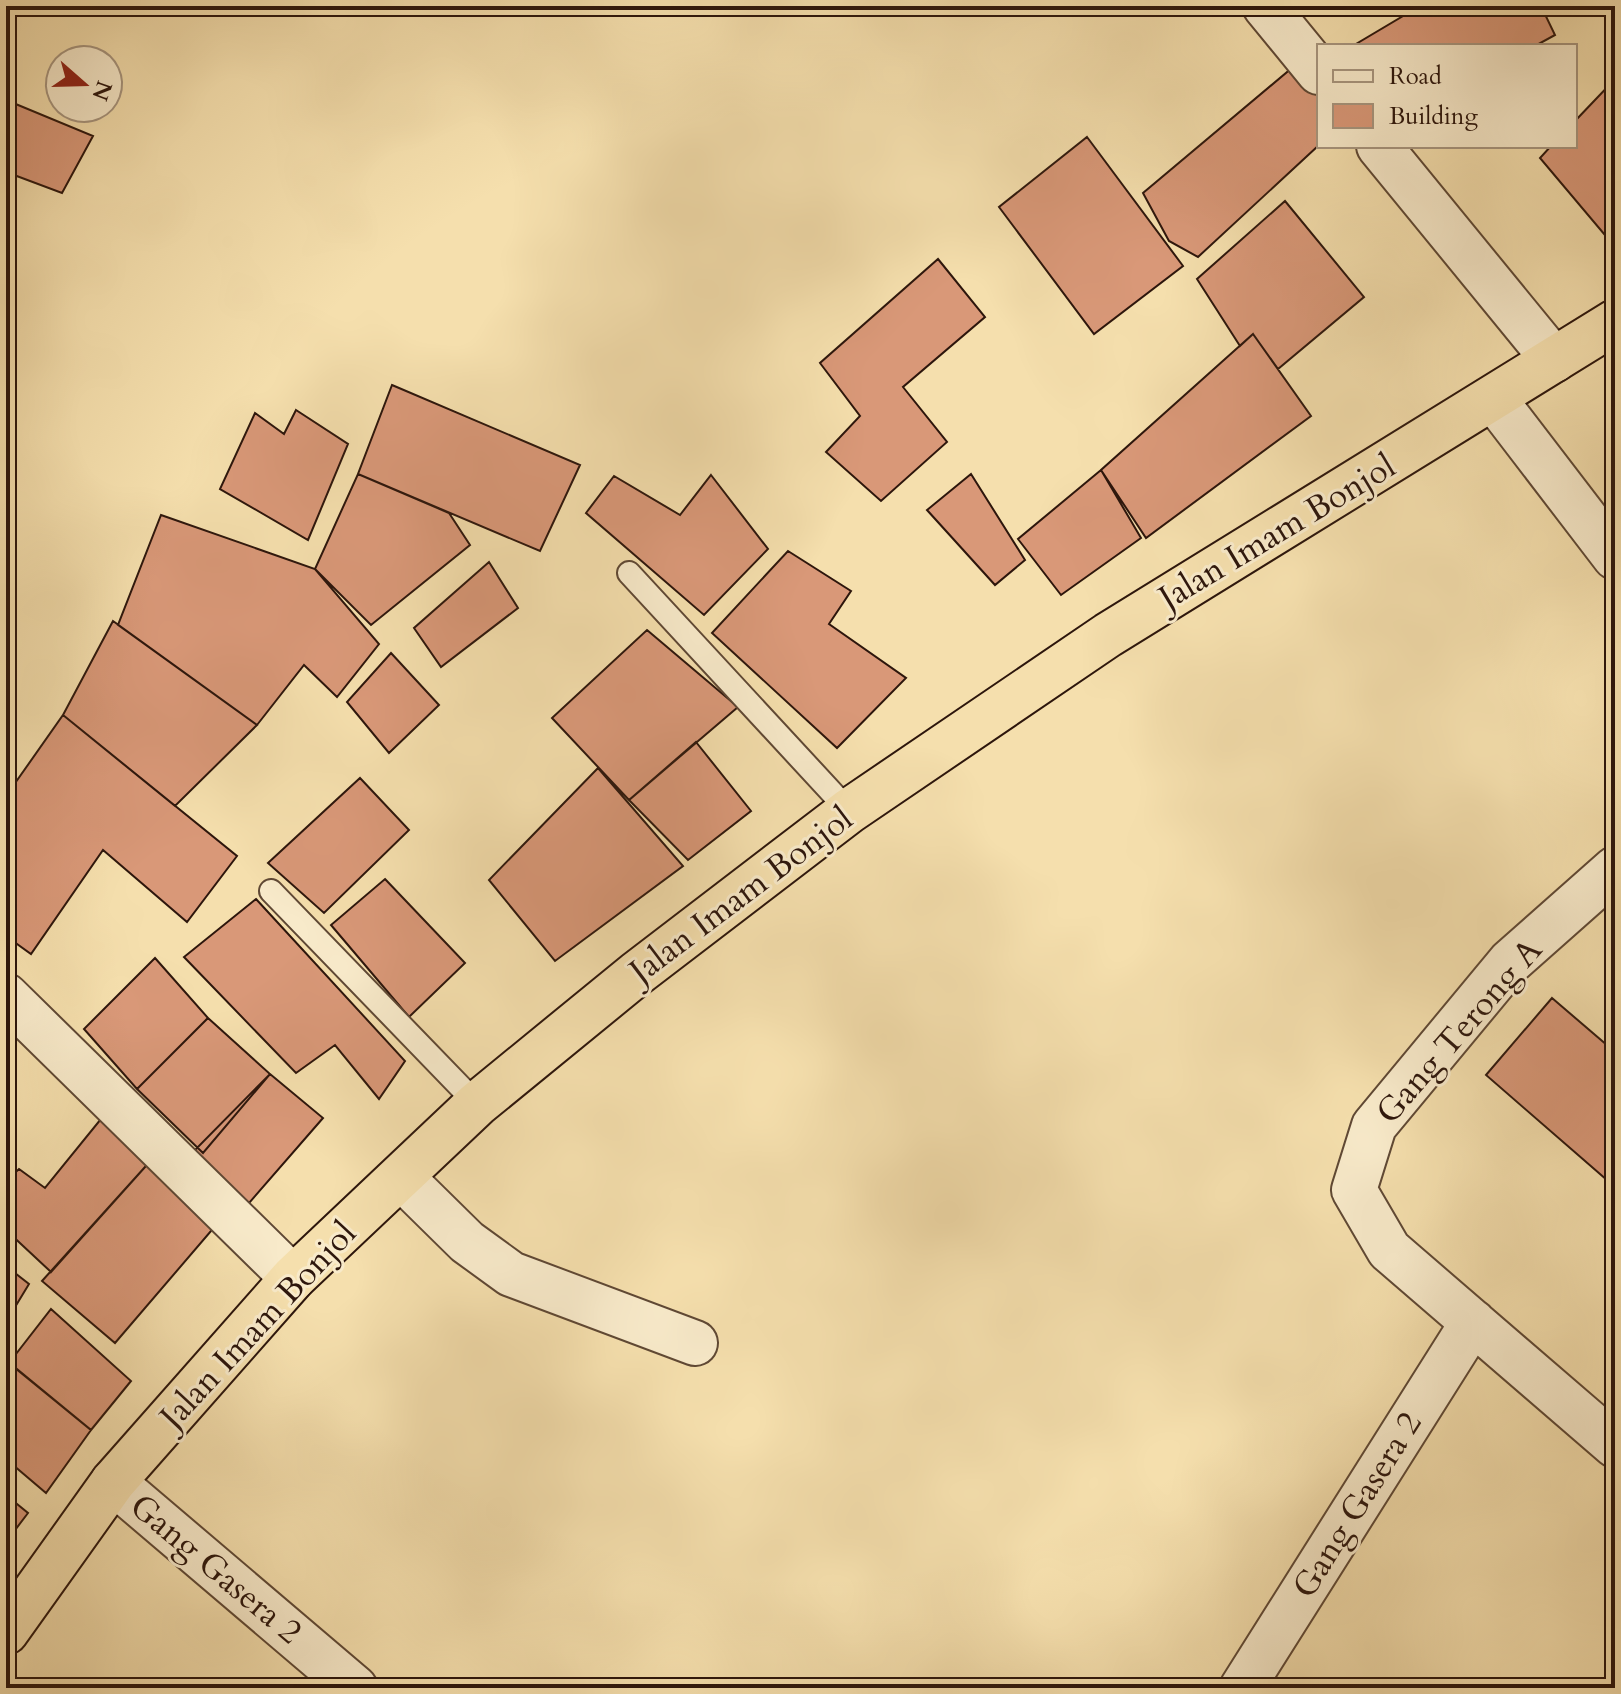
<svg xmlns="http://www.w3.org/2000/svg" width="1621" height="1694" font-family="Cardo,serif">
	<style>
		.building { fill: #d99878; stroke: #2d160c; stroke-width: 2 }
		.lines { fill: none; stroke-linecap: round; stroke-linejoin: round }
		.lane-casing { stroke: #5f4834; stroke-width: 26 }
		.street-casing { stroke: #5f4834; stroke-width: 48 }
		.highway-casing { stroke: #2d160c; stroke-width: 48 }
		.lane { stroke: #f8eaca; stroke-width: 22 }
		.street { stroke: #f8eaca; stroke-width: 44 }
		.highway { stroke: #f5dfad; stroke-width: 44 }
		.labels { text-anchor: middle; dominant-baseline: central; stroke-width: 6; stroke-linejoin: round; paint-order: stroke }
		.street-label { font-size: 34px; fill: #2d160c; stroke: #f8eaca }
	</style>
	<rect width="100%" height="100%" fill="#f5dfad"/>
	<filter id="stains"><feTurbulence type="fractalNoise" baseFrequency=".0025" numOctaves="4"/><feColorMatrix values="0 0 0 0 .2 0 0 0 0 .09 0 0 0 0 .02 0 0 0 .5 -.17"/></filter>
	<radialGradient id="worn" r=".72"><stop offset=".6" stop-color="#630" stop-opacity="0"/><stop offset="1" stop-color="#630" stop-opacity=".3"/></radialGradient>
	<path class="building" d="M 1420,6 L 1541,6 L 1555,35 L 1535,46 L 1356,44 Z
		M 1299,62 L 1319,90 L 1319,145 L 1198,257 L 1169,241 L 1143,193 Z
		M 1615,79 L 1615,247 L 1540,158 L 1551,146 L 1575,146 L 1575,121 Z
		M 6,100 L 93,136 L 62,193 L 6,172 Z
		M 1087,137 L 1183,266 L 1094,334 L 999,207 Z
		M 1285,201 L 1364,297 L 1278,369 L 1253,334 L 1240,346 L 1197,279 Z
		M 938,259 L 985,317 L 903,387 L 947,442 L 881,501 L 826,452 L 860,416 L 820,363 Z
		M 1253,334 L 1311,416 L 1146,538 L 1101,470 Z
		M 392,385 L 580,465 L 540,551 L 358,474 Z
		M 296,410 L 348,444 L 308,540 L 220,489 L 255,413 L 284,434 Z
		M 1101,470 L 1141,538 L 1061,595 L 1018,539 Z
		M 358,474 L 449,513 L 470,545 L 371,625 L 315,569 Z
		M 971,474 L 1025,560 L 995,585 L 927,510 Z
		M 711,475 L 768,549 L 704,615 L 586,513 L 614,476 L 680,515 Z
		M 161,515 L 315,569 L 379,644 L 337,697 L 304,665 L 257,725 L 118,625 Z
		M 788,551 L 851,591 L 829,624 L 906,678 L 837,748 L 712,633 Z
		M 489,562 L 518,608 L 441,667 L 414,628 Z
		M 113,621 L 257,725 L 175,806 L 63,715 Z
		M 647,630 L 738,707 L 629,800 L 552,718 Z
		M 391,653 L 439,705 L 389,753 L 347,702 Z
		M 63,715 L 237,856 L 187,922 L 103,850 L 31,954 L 6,936 L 6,796 Z
		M 696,742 L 751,811 L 688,860 L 629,800 Z
		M 598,768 L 683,866 L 555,961 L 489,880 Z
		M 360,778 L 409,830 L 324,913 L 268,863 Z
		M 385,879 L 465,963 L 409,1017 L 331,925 Z
		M 256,899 L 405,1061 L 379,1099 L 335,1045 L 296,1073 L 184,957 Z
		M 155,958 L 208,1018 L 137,1089 L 84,1029 Z
		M 1552,998 L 1615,1052 L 1615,1187 L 1486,1075 Z
		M 208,1018 L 270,1074 L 203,1153 L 137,1089 Z
		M 270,1074 L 323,1118 L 243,1210 L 192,1153 Z
		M 105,1114 L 154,1157 L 51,1272 L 6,1230 L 6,1181 L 19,1169 L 45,1188 Z
		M 154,1157 L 217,1224 L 115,1343 L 42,1281 Z
		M 6,1266 L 29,1284 L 6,1322 Z
		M 51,1309 L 131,1381 L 91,1430 L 9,1363 Z
		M 6,1360 L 91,1430 L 46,1493 L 6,1459 Z
		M 6,1495 L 28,1513 L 6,1542 Z"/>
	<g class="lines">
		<g class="lane-casing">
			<path id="lane" d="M 629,573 L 849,811
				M 271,891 L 477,1104"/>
		</g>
		<g class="street-casing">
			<path id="street" d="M 1265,6 L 1319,72
				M 1379,146 L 1554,360
				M 1494,399 L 1615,557
				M 1615,869 L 1510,962 L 1374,1126 L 1354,1190 L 1389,1250 L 1615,1445
				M 6,996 L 293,1278
				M 401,1177 L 467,1242 L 511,1274 L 695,1343
				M 113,1482 L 355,1688
				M 1242,1688 L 1473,1322"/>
		</g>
		<g class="highway-casing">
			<path id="highway" d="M 6,1632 L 113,1482 L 293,1278 L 477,1104 L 636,974 L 849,811 L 1108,635 L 1615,322"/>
		</g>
		<use href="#lane" class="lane"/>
		<use href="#street" class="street"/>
		<use href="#highway" class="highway"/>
	</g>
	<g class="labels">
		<g class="street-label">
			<text transform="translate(1277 532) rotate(-31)">Jalan Imam Bonjol</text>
			<text transform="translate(741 895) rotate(-37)">Jalan Imam Bonjol</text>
			<text transform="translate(1459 1031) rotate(-49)">Gang Terong A</text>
			<text transform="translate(258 1325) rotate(-47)">Jalan Imam Bonjol</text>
			<text transform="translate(1357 1505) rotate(-58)">Gang Gasera 2</text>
			<text transform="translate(216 1569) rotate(40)">Gang Gasera 2</text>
		</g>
	</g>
	<rect width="1621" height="1694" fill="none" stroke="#f5dfad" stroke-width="32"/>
	<rect x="8" y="8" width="1605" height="1678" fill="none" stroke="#2d160c" stroke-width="4"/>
	<rect x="16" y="16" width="1589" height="1662" fill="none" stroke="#2d160c" stroke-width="2"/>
	<rect x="1317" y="44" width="260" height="104" fill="#f8eaca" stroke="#a7957e" stroke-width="2"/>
	<rect x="1333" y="70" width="40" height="12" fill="#f8eaca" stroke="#a7957e" stroke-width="2"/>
	<text x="1389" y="84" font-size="24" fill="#2d160c">Road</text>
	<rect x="1333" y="104" width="40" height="24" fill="#d99878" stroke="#a7957e" stroke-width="2"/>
	<text x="1389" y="124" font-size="24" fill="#2d160c">Building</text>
	<g transform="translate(84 84) rotate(110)"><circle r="38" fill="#f8eaca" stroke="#a7957e" stroke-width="2"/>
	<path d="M0-6L14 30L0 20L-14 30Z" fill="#8f2418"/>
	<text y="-12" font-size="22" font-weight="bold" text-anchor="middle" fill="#2d160c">N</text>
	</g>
	<rect width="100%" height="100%" filter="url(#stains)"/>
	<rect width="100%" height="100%" fill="url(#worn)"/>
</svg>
